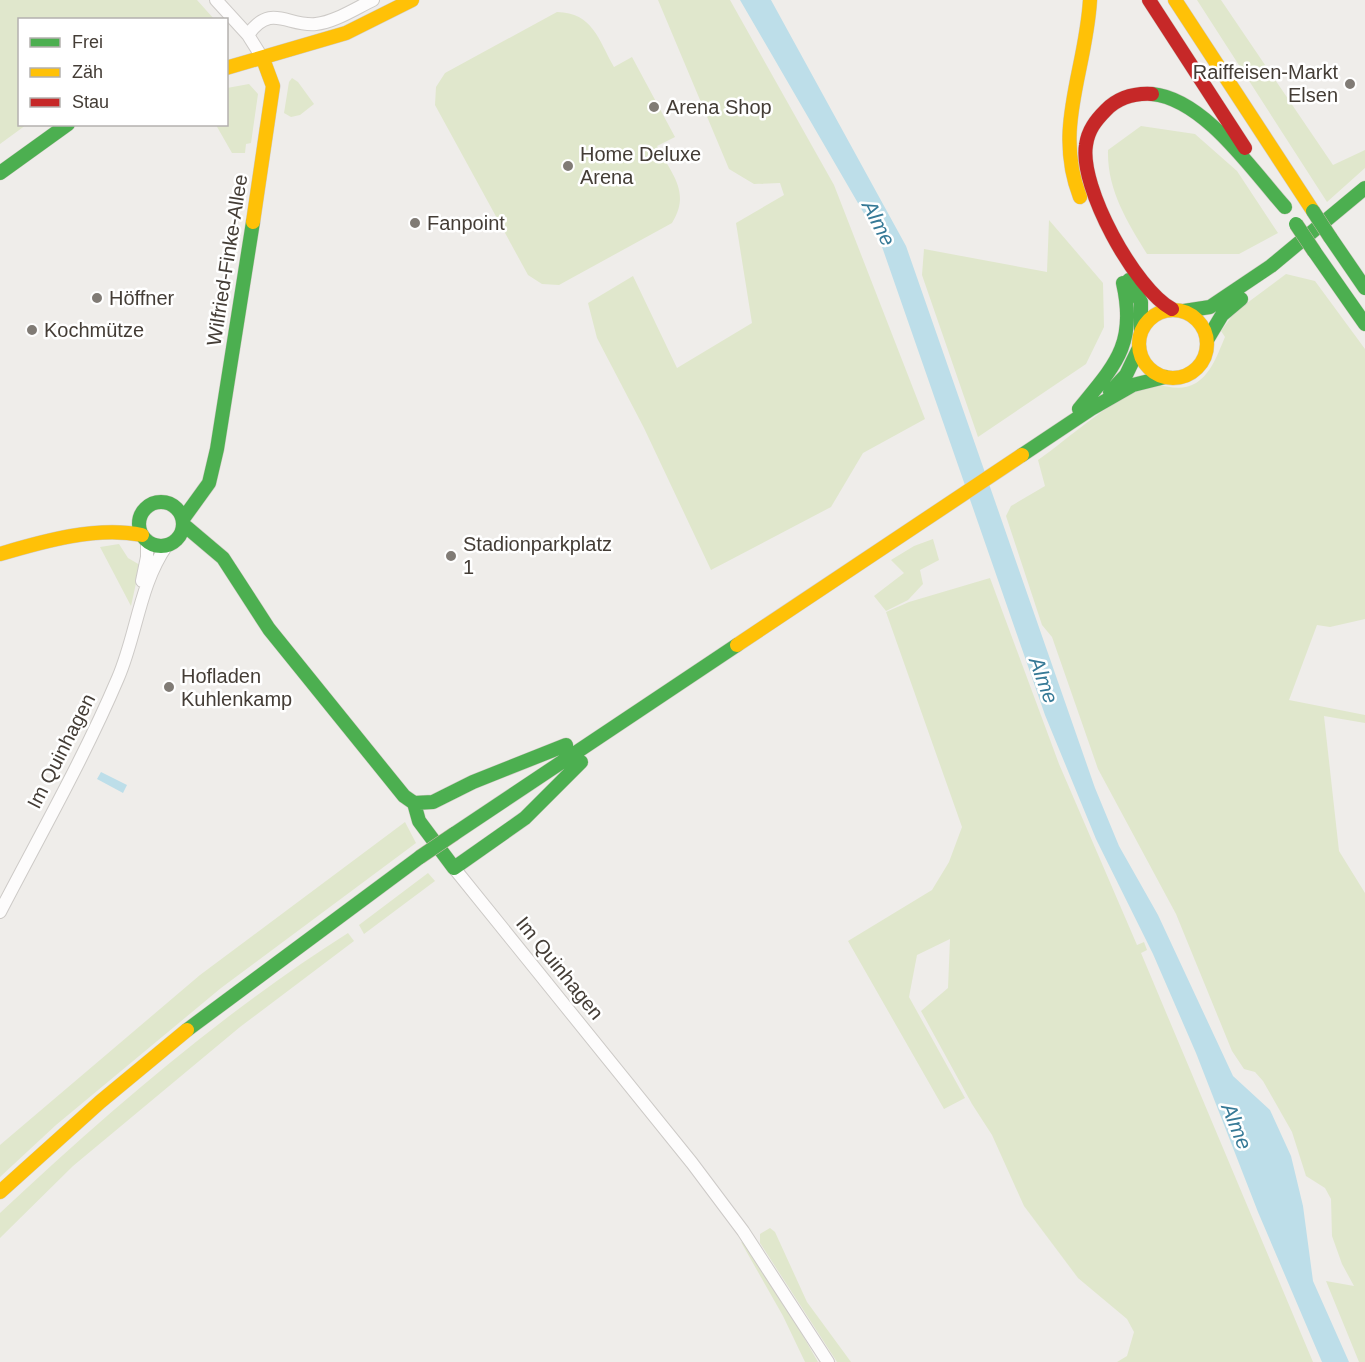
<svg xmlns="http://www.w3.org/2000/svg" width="1365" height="1362" font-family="Arial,sans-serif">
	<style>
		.green { fill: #e0e7cc }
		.water { fill: #bddee9 }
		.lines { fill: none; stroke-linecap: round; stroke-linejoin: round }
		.street-casing { stroke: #cdcac7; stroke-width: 14 }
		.fast-casing { stroke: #d0cbc4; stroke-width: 15 }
		.slow-casing { stroke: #d0cbc4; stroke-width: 15 }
		.jam-casing { stroke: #d0cbc4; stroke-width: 15 }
		.street { stroke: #fdfcfc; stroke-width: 12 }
		.fast { stroke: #4caf50; stroke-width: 14 }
		.slow { stroke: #ffc107; stroke-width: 14 }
		.jam { stroke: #c62828; stroke-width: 14 }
		.fast-bridge-casing { stroke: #c4b6a7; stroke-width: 15; stroke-linecap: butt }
		.fast-bridge { stroke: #4caf50; stroke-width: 14 }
		.poi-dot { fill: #807b75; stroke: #fff; stroke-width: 2 }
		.labels { text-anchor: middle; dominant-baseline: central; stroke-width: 5; stroke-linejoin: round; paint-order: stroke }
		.poi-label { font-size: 20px; fill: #443d36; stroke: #fff; text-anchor: start }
		.street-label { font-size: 20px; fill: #443d36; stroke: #fff }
		.water-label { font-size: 21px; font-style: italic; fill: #367996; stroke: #fff }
	</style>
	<rect width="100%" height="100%" fill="#efedea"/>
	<path class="green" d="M 0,0 L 197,0 L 214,19 L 20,20 L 20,124 L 26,125 L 0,144 Z
		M 658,0 L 730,0 L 834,185 L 925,419 L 863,453 L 831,507 L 711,570 L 644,428 L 597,338 L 588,303 L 633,276 L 677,368 L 752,323 L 736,223 L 784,195 L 780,183 L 754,184 L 729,169 Z
		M 1197,0 L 1221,0 L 1333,165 L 1365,150 L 1365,168 L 1327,202 Z
		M 557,12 C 593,13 598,39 614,67 L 632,57 L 675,137 L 657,146 C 672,175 691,192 672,223 L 559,285 L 542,284 L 528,275 L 435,105 L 436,87 L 445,73 Z
		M 292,78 L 298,82 L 314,104 L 300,115 L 291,117 L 284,113 L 289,82 Z
		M 249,84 L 258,94 L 251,143 L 246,144 L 245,153 L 232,153 L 216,125 L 226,124 L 227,88 Z
		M 1141,126 L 1195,134 L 1237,171 L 1278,233 L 1239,254 L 1147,254 C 1127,221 1107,190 1108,150 Z
		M 1049,220 L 1103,283 L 1104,327 L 1086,364 L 978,437 L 922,275 L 924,249 L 1047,272 Z
		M 1286,274 L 1315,281 L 1365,349 L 1365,619 L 1330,627 L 1317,625 L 1289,700 L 1365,715 L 1365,723 L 1324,716 L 1339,851 L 1365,893 L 1365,1362 L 1359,1362 L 1326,1281 L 1354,1286 L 1342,1264 L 1332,1236 L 1331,1199 L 1325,1188 L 1306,1176 L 1292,1132 L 1263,1081 L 1255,1072 L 1244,1069 L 1232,1051 L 1176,914 L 1098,769 L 1052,637 L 1042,625 L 1006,516 L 1011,506 L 1045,486 L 1038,460 C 1068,439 1116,395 1150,386 C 1164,382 1177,394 1196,383 C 1212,373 1218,353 1225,337 L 1221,331 L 1235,312 Z
		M 933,539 L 939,560 L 920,570 L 923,584 L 908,600 L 886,611 L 874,596 L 904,573 L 891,560 L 914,546 Z
		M 119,544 L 128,558 L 140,565 L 131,606 L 100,547 Z
		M 990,578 L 1059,764 L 1137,945 L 1144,942 L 1147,950 L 1141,953 L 1313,1362 L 1117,1362 L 1127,1356 L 1134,1332 L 1127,1319 L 1078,1278 L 1024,1206 L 992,1135 L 972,1104 L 921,1011 L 948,988 L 950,939 L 917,955 L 909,997 L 965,1098 L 944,1109 L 848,941 L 932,890 L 949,862 L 962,827 L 886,612 L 909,602 Z
		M 405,822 L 416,843 L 221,988 L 56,1125 L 0,1177 L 0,1145 L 200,975 Z
		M 428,873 L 435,881 L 364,934 L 359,925 Z
		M 348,933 L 354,941 L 240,1027 L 73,1166 L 0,1238 L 0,1213 C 108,1112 223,1012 348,933 Z
		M 770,1228 L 775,1232 L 807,1302 L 851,1362 L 837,1362 L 760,1243 L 760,1234 Z
		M 741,1242 L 746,1244 L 786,1306 L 818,1362 L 805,1362 L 783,1316 Z"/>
	<path class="water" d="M 740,0 L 771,0 L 906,246 L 1095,788 L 1119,846 L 1158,915 L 1233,1076 L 1270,1110 L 1291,1156 L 1303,1206 L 1313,1281 L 1349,1362 L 1322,1362 L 1258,1212 L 1196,1053 L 1153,954 L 1096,839 L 1045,715 L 880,241 Z
		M 101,772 L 127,785 L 123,793 L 97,779 Z"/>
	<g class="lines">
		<g class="street-casing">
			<path id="street" d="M 216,0 L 248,35 L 263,59
				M 248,35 C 271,2 288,27 316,24 C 335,22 356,8 373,0
				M 142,581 L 147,557 L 147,540
				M 454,868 L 692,1163 L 743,1231 L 828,1362
				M 0,912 C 40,835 84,758 118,678 C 137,634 139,585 167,545"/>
		</g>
		<g class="fast-casing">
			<path id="fast" d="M 1152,94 C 1204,99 1252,170 1285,207
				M 0,173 L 68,124
				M 1330,237 L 1365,288
				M 1314,251 L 1365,324
				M 1129,280 L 1141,302 L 1141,329
				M 1184,311 L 1210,307 L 1271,266 L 1365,188
				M 1207,340 L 1222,315 L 1241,299
				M 1110,392 L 1126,375 L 1139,348
				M 1079,409 C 1115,365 1137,344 1123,283
				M 1022,455 L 1091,409 L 1133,385 L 1165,377
				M139 524a22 22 0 1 1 44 0a22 22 0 1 1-44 0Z
				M 183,519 L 209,483 L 217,449 L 253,222
				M 184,525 L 223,558 L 269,629 L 404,796 L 414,803 L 419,821 L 454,868
				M 414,803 L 433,802 L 473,782 L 566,745
				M 454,834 L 737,645
				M 454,868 L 525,818 L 581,762
				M 187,1030 L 420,857"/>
		</g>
		<g class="slow-casing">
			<path id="slow" d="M 1175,0 L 1313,211
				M 226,68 L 346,33 L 412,0
				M 1080,197 C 1053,128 1086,71 1090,0
				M 253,222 L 273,86 L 263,59
				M1139 344a34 34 0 1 1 68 0a34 34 0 1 1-68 0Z
				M 0,554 C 44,541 96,526 142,535
				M 737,645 L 1022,455
				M 0,1192 L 100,1102 L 187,1030"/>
		</g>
		<g class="jam-casing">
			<path id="jam" d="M 1149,0 L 1245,148
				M 1152,94 C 1134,93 1119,97 1106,110 C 1096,120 1088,130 1086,145 C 1079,187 1135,289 1172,309"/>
		</g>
		<use href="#street" class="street"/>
		<use href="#fast" class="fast"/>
		<use href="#slow" class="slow"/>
		<use href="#jam" class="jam"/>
		<g class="fast-bridge-casing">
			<path id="fast-bridge" d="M 1313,211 L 1330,237
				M 1296,224 L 1314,251
				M 420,857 L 454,834"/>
		</g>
		<use href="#fast-bridge" class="fast-bridge"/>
	</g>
	<g class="poi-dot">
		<circle cx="1350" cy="84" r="6"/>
		<circle cx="654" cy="107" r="6"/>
		<circle cx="568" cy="166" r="6"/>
		<circle cx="415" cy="223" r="6"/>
		<circle cx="97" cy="298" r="6"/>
		<circle cx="32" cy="330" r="6"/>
		<circle cx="451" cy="556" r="6"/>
		<circle cx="169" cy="687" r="6"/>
	</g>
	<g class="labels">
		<g class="poi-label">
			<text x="1338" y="72" text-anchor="end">Raiffeisen-Markt<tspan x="1338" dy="23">Elsen</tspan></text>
			<text x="666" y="107">Arena Shop</text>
			<text x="580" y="154">Home Deluxe<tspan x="580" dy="23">Arena</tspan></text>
			<text x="427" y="223">Fanpoint</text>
			<text x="109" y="298">Höffner</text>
			<text x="44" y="330">Kochmütze</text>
			<text x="463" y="544">Stadionparkplatz<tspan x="463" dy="23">1</tspan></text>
			<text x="181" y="676">Hofladen<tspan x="181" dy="23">Kuhlenkamp</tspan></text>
		</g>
		<g class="street-label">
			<text transform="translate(227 260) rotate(-81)">Wilfried-Finke-Allee</text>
			<text transform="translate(61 751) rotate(-63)">Im Quinhagen</text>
			<text transform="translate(560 968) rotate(51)">Im Quinhagen</text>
		</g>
		<g class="water-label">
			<text transform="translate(879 223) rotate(63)">Alme</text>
			<text transform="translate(1044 680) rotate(70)">Alme</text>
			<text transform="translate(1237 1126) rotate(68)">Alme</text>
		</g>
	</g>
	<rect x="18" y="18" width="210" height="108" fill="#ffffff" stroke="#b4b1af" stroke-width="1.5"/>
	<rect x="30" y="38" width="30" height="9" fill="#4caf50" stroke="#b4b1af" stroke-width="1.5"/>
	<text x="72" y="48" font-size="18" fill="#443d36">Frei</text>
	<rect x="30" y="68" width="30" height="9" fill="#ffc107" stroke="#b4b1af" stroke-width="1.5"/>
	<text x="72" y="78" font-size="18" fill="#443d36">Zäh</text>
	<rect x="30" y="98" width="30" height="9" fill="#c62828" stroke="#b4b1af" stroke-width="1.5"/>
	<text x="72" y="108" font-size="18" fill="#443d36">Stau</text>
</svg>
